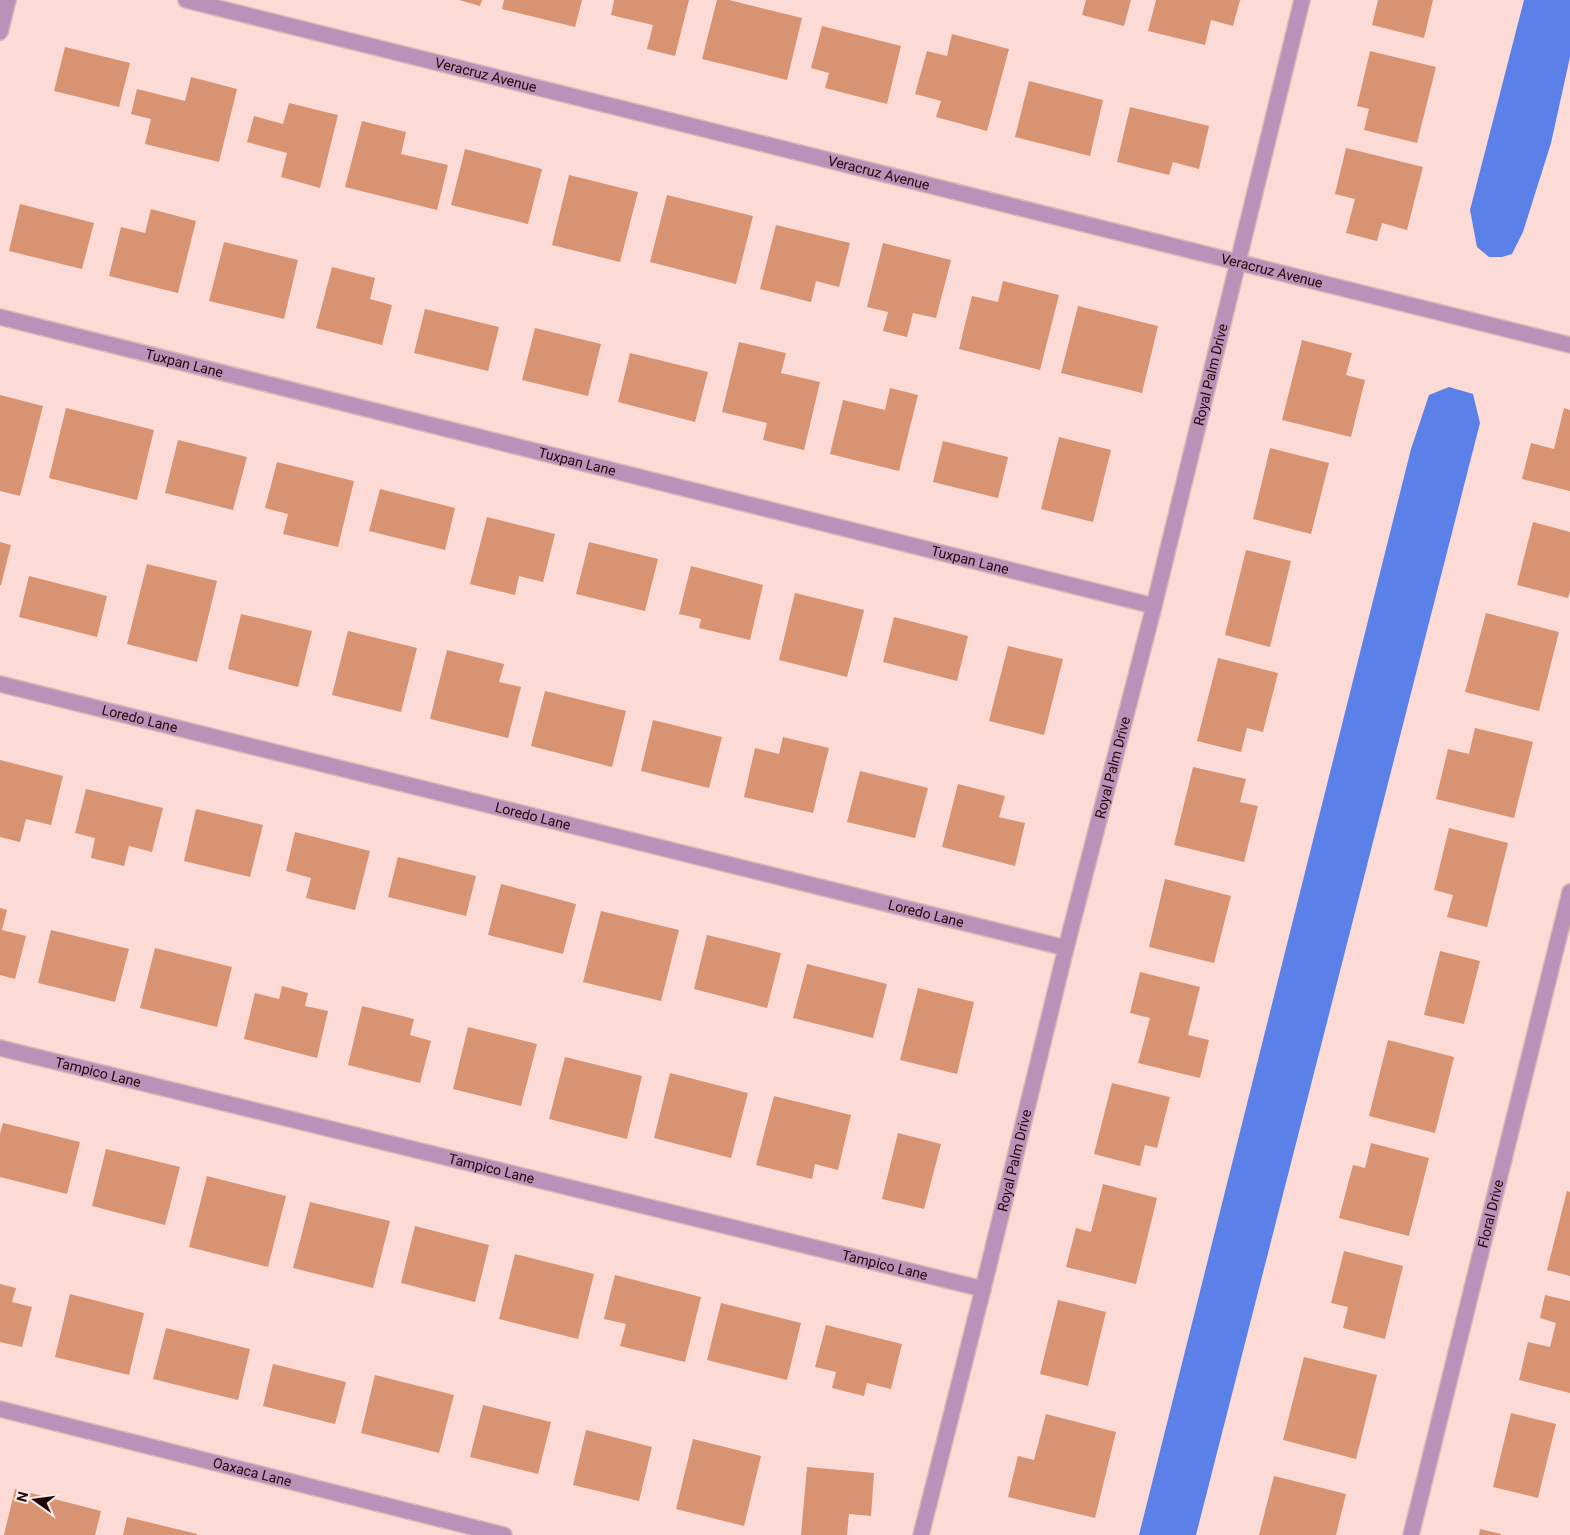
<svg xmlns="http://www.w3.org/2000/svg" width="1570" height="1535" font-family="Roboto,sans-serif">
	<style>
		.water { fill: #5b81e9 }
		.building { fill: #d79372 }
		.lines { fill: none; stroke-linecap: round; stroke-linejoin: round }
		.minor-casing { stroke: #d9b9b5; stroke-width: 18 }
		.tertiary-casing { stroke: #d9b9b5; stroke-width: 18 }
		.minor { stroke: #b991b9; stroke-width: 15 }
		.tertiary { stroke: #b991b9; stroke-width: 15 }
		.labels { text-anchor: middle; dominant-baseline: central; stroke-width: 4.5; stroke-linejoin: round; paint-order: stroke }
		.street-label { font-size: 14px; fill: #210705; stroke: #fdecea }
	</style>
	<rect width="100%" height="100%" fill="#fcdbd6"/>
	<path class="water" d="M 1524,0 L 1570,0 L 1570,57 L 1551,143 L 1523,232 L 1512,254 L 1502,257 L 1489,257 L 1477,247 L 1470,210 Z
		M 1449,387 L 1473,394 L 1480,423 L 1196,1535 L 1139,1535 L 1411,449 L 1429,395 Z"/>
	<path class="building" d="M 459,0 L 482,0 L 480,6 Z
		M 504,0 L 582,0 L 575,27 L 502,9 Z
		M 614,0 L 689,0 L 675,56 L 647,49 L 653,25 L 611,15 Z
		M 717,0 L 729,0 L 802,18 L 787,80 L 702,59 Z
		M 1086,0 L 1131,0 L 1124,26 L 1082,15 Z
		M 1156,0 L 1240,0 L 1233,26 L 1211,20 L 1205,45 L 1148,31 Z
		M 1378,0 L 1433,0 L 1424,38 L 1372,25 Z
		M 822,26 L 901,46 L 887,104 L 825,88 L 829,73 L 811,68 Z
		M 952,34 L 1009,49 L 987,131 L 936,117 L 941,101 L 915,94 L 927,51 L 947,56 Z
		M 65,47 L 130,63 L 119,107 L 54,91 Z
		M 1370,51 L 1436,67 L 1417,143 L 1364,130 L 1369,109 L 1357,106 Z
		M 191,77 L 237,89 L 219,162 L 145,144 L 151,119 L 131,114 L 137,89 L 185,101 Z
		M 1029,81 L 1103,100 L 1090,156 L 1015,137 Z
		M 289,103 L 338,115 L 320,188 L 281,177 L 287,153 L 247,142 L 254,116 L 283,124 Z
		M 1130,107 L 1209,126 L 1199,169 L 1173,162 L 1169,175 L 1117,162 Z
		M 362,121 L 406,132 L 401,154 L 448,165 L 437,210 L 345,187 Z
		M 1346,148 L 1423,167 L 1407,230 L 1382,223 L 1377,241 L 1346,233 L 1355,199 L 1335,194 Z
		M 465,149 L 542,169 L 528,224 L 451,205 Z
		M 569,175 L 638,192 L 620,262 L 552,245 Z
		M 667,195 L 753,216 L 736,284 L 650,262 Z
		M 20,204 L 94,223 L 82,269 L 9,251 Z
		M 151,209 L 196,221 L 178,293 L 109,276 L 121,227 L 145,233 Z
		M 776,225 L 850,243 L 839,287 L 816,281 L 811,302 L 760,289 Z
		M 224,242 L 298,260 L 284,319 L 209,301 Z
		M 883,243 L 951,260 L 936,318 L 913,313 L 907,337 L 883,331 L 888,312 L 867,307 Z
		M 332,267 L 375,278 L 370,299 L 392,305 L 382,345 L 316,328 Z
		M 1003,281 L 1059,295 L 1040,370 L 959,349 L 972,296 L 998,302 Z
		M 1078,306 L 1158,326 L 1142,393 L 1061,373 Z
		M 425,309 L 499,327 L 488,371 L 414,353 Z
		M 535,328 L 601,344 L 588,396 L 522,380 Z
		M 1302,340 L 1352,353 L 1346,375 L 1365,380 L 1351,437 L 1282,420 Z
		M 739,342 L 786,353 L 781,373 L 820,382 L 804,450 L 763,440 L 767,423 L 722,412 Z
		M 630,353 L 708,372 L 695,422 L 618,402 Z
		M 890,388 L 918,395 L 899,471 L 830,454 L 843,400 L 885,410 Z
		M 0,395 L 43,406 L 20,496 L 0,491 Z
		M 66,408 L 154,430 L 137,500 L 49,478 Z
		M 1564,408 L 1570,410 L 1570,491 L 1522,479 L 1531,443 L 1554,449 Z
		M 1059,437 L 1111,450 L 1093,522 L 1041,509 Z
		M 178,440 L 247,457 L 233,510 L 165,493 Z
		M 943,441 L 1008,457 L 998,498 L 933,482 Z
		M 1270,448 L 1329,463 L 1311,534 L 1253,519 Z
		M 277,462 L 354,481 L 338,547 L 283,534 L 288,514 L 265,508 Z
		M 380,489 L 455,508 L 445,550 L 369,531 Z
		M 487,517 L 555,534 L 543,582 L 519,576 L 515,595 L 470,584 Z
		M 1533,522 L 1570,532 L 1570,591 L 1568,598 L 1517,585 Z
		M 0,542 L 11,545 L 1,585 L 0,585 Z
		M 589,542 L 658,559 L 645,611 L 576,594 Z
		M 1246,550 L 1291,561 L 1270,647 L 1225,635 Z
		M 147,564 L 217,581 L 197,662 L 127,644 Z
		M 691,566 L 763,585 L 750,640 L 699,628 L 701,619 L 679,614 Z
		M 29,576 L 107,596 L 97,637 L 19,617 Z
		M 795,593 L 864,610 L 847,677 L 779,660 Z
		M 1486,613 L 1559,632 L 1539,711 L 1465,692 Z
		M 241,614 L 312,631 L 298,687 L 228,669 Z
		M 894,617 L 968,636 L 957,681 L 883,662 Z
		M 348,631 L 417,648 L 401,712 L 332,695 Z
		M 1008,646 L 1063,659 L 1044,735 L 989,721 Z
		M 447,650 L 504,664 L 499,682 L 521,687 L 508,738 L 430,719 Z
		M 1218,658 L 1278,673 L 1263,732 L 1247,728 L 1241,752 L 1197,741 Z
		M 545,691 L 626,711 L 612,767 L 531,746 Z
		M 653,720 L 722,737 L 709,788 L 641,771 Z
		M 1475,728 L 1533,742 L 1514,818 L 1436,799 L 1448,749 L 1469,754 Z
		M 783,737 L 829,748 L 813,813 L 744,797 L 755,748 L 779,754 Z
		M 0,760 L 63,776 L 51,825 L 26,819 L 20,842 L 0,837 Z
		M 1193,767 L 1246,779 L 1240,802 L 1258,806 L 1244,862 L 1174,845 Z
		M 860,771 L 928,788 L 915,838 L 847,822 Z
		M 958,784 L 1005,796 L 999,817 L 1025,823 L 1015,866 L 942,847 Z
		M 86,789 L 163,808 L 152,852 L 129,846 L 124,866 L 91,858 L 95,838 L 75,833 Z
		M 196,809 L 263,825 L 250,877 L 184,861 Z
		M 1449,828 L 1508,843 L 1487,927 L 1447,917 L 1453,895 L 1434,890 Z
		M 295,832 L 370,851 L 355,910 L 306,898 L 311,878 L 286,871 Z
		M 398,857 L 476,876 L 466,916 L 388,897 Z
		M 1165,879 L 1231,896 L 1214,963 L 1149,947 Z
		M 501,884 L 576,904 L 563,954 L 488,935 Z
		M 0,908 L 7,910 L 2,930 L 26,936 L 15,979 L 0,975 Z
		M 601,911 L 679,930 L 661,1001 L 583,982 Z
		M 51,930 L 129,949 L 115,1002 L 38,983 Z
		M 707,935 L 781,953 L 767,1008 L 694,989 Z
		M 155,948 L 232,967 L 217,1027 L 140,1008 Z
		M 1440,951 L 1480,961 L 1464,1024 L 1424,1015 Z
		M 807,964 L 887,984 L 873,1038 L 793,1018 Z
		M 1140,972 L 1200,987 L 1188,1035 L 1209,1040 L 1200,1078 L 1138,1063 L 1150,1018 L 1130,1013 Z
		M 282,986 L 308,993 L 305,1006 L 328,1011 L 317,1058 L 244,1039 L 255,993 L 279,999 Z
		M 918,988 L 974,1002 L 957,1074 L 900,1060 Z
		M 362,1006 L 414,1019 L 410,1035 L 431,1041 L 420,1083 L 348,1065 Z
		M 468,1027 L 537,1044 L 521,1106 L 453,1089 Z
		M 1388,1040 L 1454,1057 L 1435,1133 L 1369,1116 Z
		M 565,1057 L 642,1076 L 627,1139 L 549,1119 Z
		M 670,1073 L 748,1093 L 731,1158 L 654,1138 Z
		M 1112,1083 L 1170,1097 L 1157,1148 L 1145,1145 L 1140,1166 L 1094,1154 Z
		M 774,1096 L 851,1115 L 838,1170 L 815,1164 L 812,1179 L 756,1165 Z
		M 3,1123 L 80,1142 L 67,1194 L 0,1177 L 0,1134 Z
		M 898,1133 L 941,1144 L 924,1209 L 882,1199 Z
		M 1371,1143 L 1429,1158 L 1409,1236 L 1339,1218 L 1353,1165 L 1365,1168 Z
		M 106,1149 L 180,1167 L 165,1225 L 92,1206 Z
		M 207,1176 L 286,1196 L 268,1267 L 189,1247 Z
		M 1103,1184 L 1157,1198 L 1136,1284 L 1066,1267 L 1076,1228 L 1091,1232 Z
		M 1567,1191 L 1570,1192 L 1570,1276 L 1547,1270 Z
		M 310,1202 L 390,1221 L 373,1288 L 293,1268 Z
		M 415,1226 L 489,1245 L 475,1302 L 401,1283 Z
		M 1344,1251 L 1403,1266 L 1385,1339 L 1343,1328 L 1348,1307 L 1331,1303 Z
		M 515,1254 L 594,1274 L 578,1339 L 499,1319 Z
		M 615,1275 L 701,1297 L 685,1362 L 620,1346 L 626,1324 L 604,1319 Z
		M 0,1284 L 16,1288 L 12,1302 L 32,1307 L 22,1347 L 0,1342 Z
		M 70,1294 L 144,1313 L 129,1375 L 55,1357 Z
		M 1545,1295 L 1570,1301 L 1570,1393 L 1519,1380 L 1528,1342 L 1550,1347 L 1556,1323 L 1540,1318 Z
		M 1058,1300 L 1106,1312 L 1088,1386 L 1040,1374 Z
		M 721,1303 L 801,1323 L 787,1380 L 707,1360 Z
		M 826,1325 L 902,1344 L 891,1389 L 867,1383 L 864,1396 L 832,1388 L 836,1372 L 815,1367 Z
		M 166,1328 L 250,1349 L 238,1400 L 153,1379 Z
		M 1304,1357 L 1377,1375 L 1356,1459 L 1283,1440 Z
		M 273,1364 L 346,1382 L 335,1424 L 263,1406 Z
		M 375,1375 L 454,1395 L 439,1453 L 361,1433 Z
		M 483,1405 L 551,1422 L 538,1474 L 470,1457 Z
		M 1511,1413 L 1556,1424 L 1538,1498 L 1493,1487 Z
		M 1046,1414 L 1116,1432 L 1095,1518 L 1008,1497 L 1018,1456 L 1034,1460 Z
		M 586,1430 L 652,1447 L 639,1501 L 573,1485 Z
		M 693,1439 L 761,1456 L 744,1526 L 676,1509 Z
		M 807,1467 L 874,1473 L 871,1516 L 849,1514 L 847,1535 L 801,1535 Z
		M 1274,1476 L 1346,1494 L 1336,1535 L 1259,1535 Z
		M 15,1489 L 101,1511 L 95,1535 L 4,1535 Z
		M 127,1517 L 197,1534 L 197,1535 L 123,1535 Z
		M 1480,1529 L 1501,1534 L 1501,1535 L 1479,1535 Z"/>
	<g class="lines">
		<g class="minor-casing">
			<g id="minor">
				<path id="s1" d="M 186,0 L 1570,345"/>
				<path d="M 0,32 L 8,0"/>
				<path id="s2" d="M 0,317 L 1154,606"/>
				<path id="s3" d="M 0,684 L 1066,948"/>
				<path id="s4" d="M 0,1048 L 983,1289"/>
				<path id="s5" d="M 0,1409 L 504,1535"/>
				<path id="s6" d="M 1411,1535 L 1570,892"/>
			</g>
		</g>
		<g class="tertiary-casing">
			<g id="tertiary">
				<path id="s7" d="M 921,1535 L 983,1289 L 1066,948 L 1154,606 L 1302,0"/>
			</g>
		</g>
		<use href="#minor" class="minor"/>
		<use href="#tertiary" class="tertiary"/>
	</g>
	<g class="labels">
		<g class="street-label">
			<text stroke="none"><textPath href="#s1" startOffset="309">Veracruz Avenue</textPath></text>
			<text stroke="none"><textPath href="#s1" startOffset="714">Veracruz Avenue</textPath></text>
			<text stroke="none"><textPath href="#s1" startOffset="1119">Veracruz Avenue</textPath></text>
			<text stroke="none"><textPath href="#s2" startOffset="190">Tuxpan Lane</textPath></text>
			<text stroke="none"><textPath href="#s7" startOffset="1196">Royal Palm Drive</textPath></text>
			<text stroke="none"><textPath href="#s2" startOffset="595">Tuxpan Lane</textPath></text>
			<text stroke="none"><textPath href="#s2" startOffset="1000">Tuxpan Lane</textPath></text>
			<text stroke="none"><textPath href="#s3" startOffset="144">Loredo Lane</textPath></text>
			<text stroke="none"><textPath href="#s7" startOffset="791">Royal Palm Drive</textPath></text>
			<text stroke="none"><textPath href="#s3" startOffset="549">Loredo Lane</textPath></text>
			<text stroke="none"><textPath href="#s3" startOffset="954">Loredo Lane</textPath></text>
			<text stroke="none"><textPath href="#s4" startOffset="101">Tampico Lane</textPath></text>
			<text stroke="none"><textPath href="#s7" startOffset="386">Royal Palm Drive</textPath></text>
			<text stroke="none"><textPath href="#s4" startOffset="506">Tampico Lane</textPath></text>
			<text stroke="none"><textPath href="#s6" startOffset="331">Floral Drive</textPath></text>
			<text stroke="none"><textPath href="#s4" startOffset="911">Tampico Lane</textPath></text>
			<text stroke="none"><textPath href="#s5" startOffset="260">Oaxaca Lane</textPath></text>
		</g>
	</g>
	<g transform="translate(35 1500) rotate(284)" stroke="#fdecea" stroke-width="4" paint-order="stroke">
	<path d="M0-4L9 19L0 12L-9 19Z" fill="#210705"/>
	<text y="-8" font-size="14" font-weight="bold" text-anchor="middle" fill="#210705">N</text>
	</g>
</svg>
